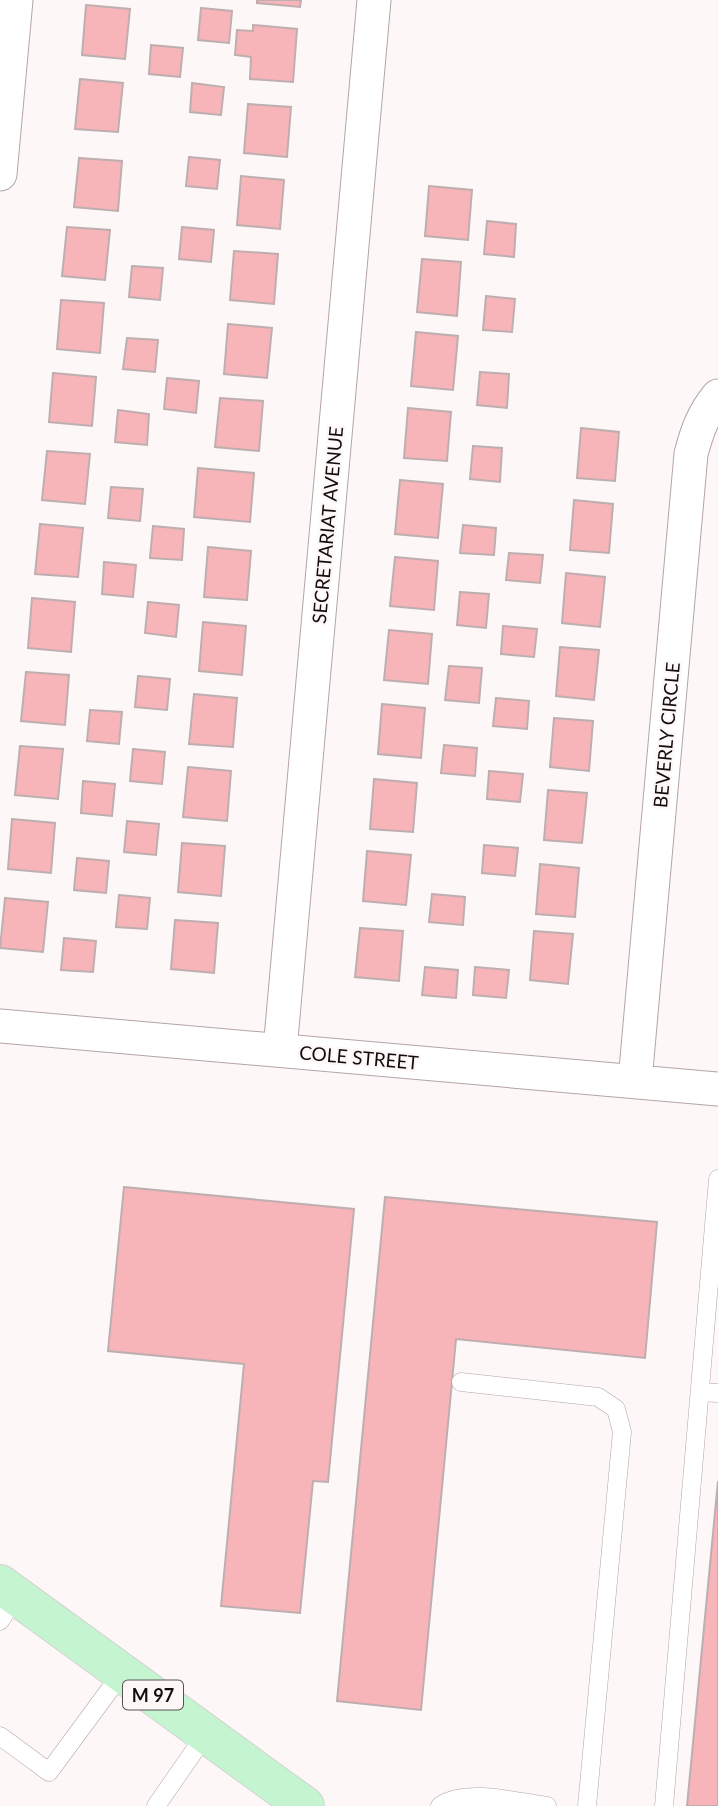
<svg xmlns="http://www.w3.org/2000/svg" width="718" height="1806" font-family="Lato,sans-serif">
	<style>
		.building { fill: #f7b5ba; stroke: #beaeaf; stroke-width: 2 }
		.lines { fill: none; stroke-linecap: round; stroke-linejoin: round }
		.lane-casing { stroke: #b4a5a6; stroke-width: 19 }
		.street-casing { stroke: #b4a5a6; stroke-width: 35 }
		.primary-casing { stroke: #d4d3d3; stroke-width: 40 }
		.lane { stroke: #fff; stroke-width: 18 }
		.street { stroke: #fff; stroke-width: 33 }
		.primary { stroke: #c4f5d0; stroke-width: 38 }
		.labels { text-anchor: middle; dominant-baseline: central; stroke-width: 5; stroke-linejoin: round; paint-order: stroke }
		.shield { fill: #fef7f7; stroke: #595253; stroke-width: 2 }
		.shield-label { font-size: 18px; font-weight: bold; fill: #120c0d }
		.street-label { font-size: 19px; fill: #120c0d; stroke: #fef7f7 }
	</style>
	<rect width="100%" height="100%" fill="#fef7f7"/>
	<path class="building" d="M 257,0 L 301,0 L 300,7 L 257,3 Z
		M 86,5 L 130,9 L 125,59 L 82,55 Z
		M 201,8 L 232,11 L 229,43 L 198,40 Z
		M 253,25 L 297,29 L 293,82 L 250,79 L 251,57 L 235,55 L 237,30 L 253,31 Z
		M 151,45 L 183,48 L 180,77 L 149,74 Z
		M 80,79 L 123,83 L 118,132 L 75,129 Z
		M 192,83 L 224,87 L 221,115 L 190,112 Z
		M 248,104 L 291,107 L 287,157 L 244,153 Z
		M 189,157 L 220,160 L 217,189 L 186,186 Z
		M 79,158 L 122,161 L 118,211 L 74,207 Z
		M 241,176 L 284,180 L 280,229 L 237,225 Z
		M 429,186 L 472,190 L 468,240 L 425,236 Z
		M 487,221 L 516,224 L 514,257 L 484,254 Z
		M 67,227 L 110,230 L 105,280 L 62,276 Z
		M 182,227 L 214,230 L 211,262 L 179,259 Z
		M 234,251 L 278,254 L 274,304 L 230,300 Z
		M 422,259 L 461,262 L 457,316 L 417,312 Z
		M 132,266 L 163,268 L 160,300 L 129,297 Z
		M 486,296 L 515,299 L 512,332 L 483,330 Z
		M 61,300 L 104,303 L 100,353 L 57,349 Z
		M 228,324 L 272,328 L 267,378 L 224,374 Z
		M 416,332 L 458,336 L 453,390 L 411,386 Z
		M 127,338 L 158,340 L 155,372 L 123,369 Z
		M 480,372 L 509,374 L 507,408 L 477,405 Z
		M 53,373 L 96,377 L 92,426 L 49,422 Z
		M 167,378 L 199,381 L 196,413 L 164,409 Z
		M 220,398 L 263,401 L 259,451 L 215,447 Z
		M 408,408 L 451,412 L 447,461 L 404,458 Z
		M 118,410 L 149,414 L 147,445 L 115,442 Z
		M 581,428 L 619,432 L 615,481 L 577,478 Z
		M 473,446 L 502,448 L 500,482 L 470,479 Z
		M 47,451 L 90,454 L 85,504 L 42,500 Z
		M 198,468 L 254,473 L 250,522 L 194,517 Z
		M 400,480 L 443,484 L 438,538 L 395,534 Z
		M 111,487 L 143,489 L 140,521 L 108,518 Z
		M 574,500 L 613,504 L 609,553 L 570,550 Z
		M 40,524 L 83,528 L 78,577 L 35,574 Z
		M 463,525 L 496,528 L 494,555 L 460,553 Z
		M 153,526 L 184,529 L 182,560 L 150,558 Z
		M 208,547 L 251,551 L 247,600 L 204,597 Z
		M 509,553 L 543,555 L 540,583 L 506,580 Z
		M 395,557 L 438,561 L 434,610 L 390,606 Z
		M 104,562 L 136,565 L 133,597 L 102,594 Z
		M 566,573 L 605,577 L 600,627 L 562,623 Z
		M 460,592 L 489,594 L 486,628 L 457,625 Z
		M 32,598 L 75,602 L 71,652 L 28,648 Z
		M 148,602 L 179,605 L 176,637 L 145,633 Z
		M 203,622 L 246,626 L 242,675 L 199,671 Z
		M 503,626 L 537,629 L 534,657 L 501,654 Z
		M 389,630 L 432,634 L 428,684 L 384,680 Z
		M 560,647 L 599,650 L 594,700 L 556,696 Z
		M 449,666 L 482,668 L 479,703 L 445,700 Z
		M 26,672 L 69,675 L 65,725 L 21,721 Z
		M 138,676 L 170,679 L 167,710 L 135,707 Z
		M 194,694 L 237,698 L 233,747 L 189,744 Z
		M 496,698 L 529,701 L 527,729 L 493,726 Z
		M 382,704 L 425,708 L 421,758 L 378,754 Z
		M 90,710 L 122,712 L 119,744 L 87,741 Z
		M 554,718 L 593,721 L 589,771 L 550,767 Z
		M 444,745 L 477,748 L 475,776 L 441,773 Z
		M 20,746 L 63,749 L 58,799 L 15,795 Z
		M 133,749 L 165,752 L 162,784 L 130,781 Z
		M 188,767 L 231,771 L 227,821 L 183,817 Z
		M 489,771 L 523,774 L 520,802 L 487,799 Z
		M 374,779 L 417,783 L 413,832 L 370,829 Z
		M 83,781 L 115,784 L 112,816 L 81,813 Z
		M 548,790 L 587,793 L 582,843 L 544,840 Z
		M 12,819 L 55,823 L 51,873 L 8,869 Z
		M 127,821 L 159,824 L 156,855 L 124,852 Z
		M 182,843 L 225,846 L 221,896 L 178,892 Z
		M 484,845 L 518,848 L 515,876 L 482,873 Z
		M 367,851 L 411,855 L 406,905 L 363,901 Z
		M 77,858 L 109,861 L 106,893 L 74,890 Z
		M 540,864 L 579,868 L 575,917 L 536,914 Z
		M 432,894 L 465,897 L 463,925 L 429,922 Z
		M 119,895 L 150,898 L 147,929 L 116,927 Z
		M 5,898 L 48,902 L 43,952 L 0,948 Z
		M 175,920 L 218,923 L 214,973 L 171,969 Z
		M 360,928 L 403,931 L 399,981 L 355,977 Z
		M 534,931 L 573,934 L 568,984 L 530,980 Z
		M 64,938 L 96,941 L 93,972 L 61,970 Z
		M 425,967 L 458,970 L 456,998 L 422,995 Z
		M 475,967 L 509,970 L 506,998 L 473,995 Z
		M 124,1187 L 354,1209 L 328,1482 L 313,1481 L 300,1613 L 221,1606 L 244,1364 L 108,1351 Z
		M 385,1197 L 657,1222 L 645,1358 L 456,1339 L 421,1710 L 337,1701 Z
		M 718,1481 L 718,1806 L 687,1806 Z"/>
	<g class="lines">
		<g class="lane-casing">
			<path id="lane" d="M 461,1382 L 598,1397 L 616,1409 L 622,1432 L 587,1806
				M 700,1392 L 718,1393
				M 0,1621 L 16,1596
				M 0,1736 L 49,1772 L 122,1673
				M 156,1806 L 206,1734
				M 440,1806 C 465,1788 518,1802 547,1806
				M 664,1806 L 718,1179"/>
		</g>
		<g class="street-casing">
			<path id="street" d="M 0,174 L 16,0
				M 0,1026 L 718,1089
				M 280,1050 L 374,0
				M 635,1081 L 691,454 C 697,431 703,414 718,396"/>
		</g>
		<g class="primary-casing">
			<path id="primary" d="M 0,1584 L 305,1806"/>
		</g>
		<use href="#lane" class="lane"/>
		<use href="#street" class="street"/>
		<use href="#primary" class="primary"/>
	</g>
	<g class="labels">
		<rect class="shield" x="123" y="1680.5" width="60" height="29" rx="5"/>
		<g class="shield-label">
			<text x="153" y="1695">M 97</text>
		</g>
		<g class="street-label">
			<text transform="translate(327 525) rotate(-85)">SECRETARIAT AVENUE</text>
			<text transform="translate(666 735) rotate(-85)">BEVERLY CIRCLE</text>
			<text transform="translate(359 1057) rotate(5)">COLE STREET</text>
		</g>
	</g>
</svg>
